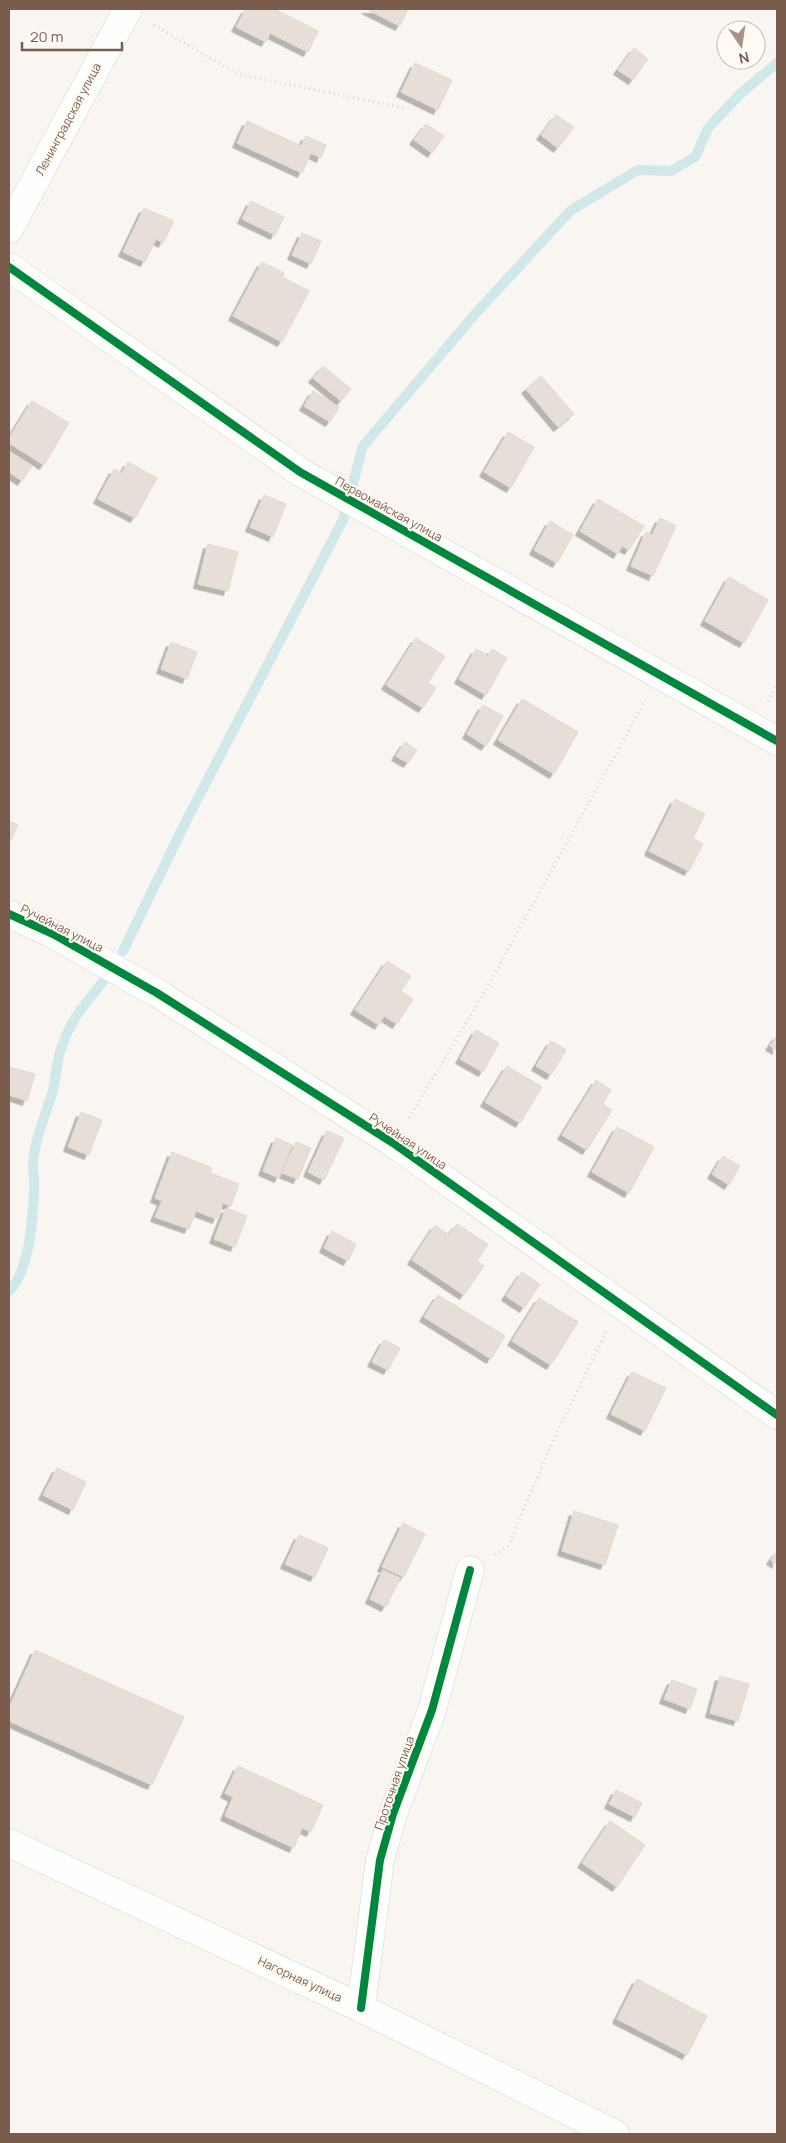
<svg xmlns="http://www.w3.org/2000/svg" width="786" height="2143" font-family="Manrope,sans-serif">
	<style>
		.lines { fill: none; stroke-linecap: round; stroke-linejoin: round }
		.stream { stroke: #d0e8ea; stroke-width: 10 }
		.building { fill: #e6ded7; stroke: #e2d8d2; filter: url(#shadow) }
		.minor-casing { stroke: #d7d1cb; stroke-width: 29 }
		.secondary-casing { stroke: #d9d2cb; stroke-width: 29 }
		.path { stroke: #dcd5d0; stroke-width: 3; stroke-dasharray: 1 4; stroke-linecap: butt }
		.minor { stroke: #fefefd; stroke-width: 28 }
		.secondary { stroke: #fefefd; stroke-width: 28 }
		.cycleway-casing { stroke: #fffaf3; stroke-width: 11 }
		.cycleway { stroke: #00873e; stroke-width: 8 }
		.labels { text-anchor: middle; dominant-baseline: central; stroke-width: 4; stroke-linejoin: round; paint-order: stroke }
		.street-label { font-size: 12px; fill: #7a5c4d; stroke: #fffaf3 }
	</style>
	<defs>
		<filter id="shadow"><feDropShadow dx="-4.5" dy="4.5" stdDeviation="0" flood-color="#0004"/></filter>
	</defs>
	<rect width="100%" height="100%" fill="#f9f5f0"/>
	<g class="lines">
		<path class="stream" d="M 123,951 L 186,821 L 343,520 L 363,446 L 476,313 L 570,211 L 638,170 L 671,171 L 695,157 L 708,128 L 740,94 L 777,63
			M 9,1291 C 30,1271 33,1218 34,1189 C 35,1181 33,1172 33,1163 C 35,1140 44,1118 51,1097 C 56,1082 56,1066 60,1052 C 69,1021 86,1002 106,978"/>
	</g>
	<path class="building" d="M 246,9 L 274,9 L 318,31 L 308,52 L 270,33 L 266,42 L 236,27 Z
		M 366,9 L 408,9 L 400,26 Z
		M 634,48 L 648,59 L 633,80 L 618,70 Z
		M 415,63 L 452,80 L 438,110 L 401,92 Z
		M 556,115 L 574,127 L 558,148 L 541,135 Z
		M 247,121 L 301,146 L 306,136 L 326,145 L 321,158 L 311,153 L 302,173 L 237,143 Z
		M 426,124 L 444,136 L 432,153 L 414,140 Z
		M 251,201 L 284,217 L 275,235 L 242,219 Z
		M 144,208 L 174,221 L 163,243 L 156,239 L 145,262 L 123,252 Z
		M 302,233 L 321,241 L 311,264 L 292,255 Z
		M 262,262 L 284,273 L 282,277 L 309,291 L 282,342 L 233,316 Z
		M 323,366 L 351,389 L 341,401 L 313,378 Z
		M 541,376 L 574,414 L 558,427 L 526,389 Z
		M 313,391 L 339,407 L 330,422 L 304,406 Z
		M 32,401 L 69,423 L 44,465 L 9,443 L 9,438 Z
		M 508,432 L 534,447 L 511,488 L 484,472 Z
		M 11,453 L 32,466 L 22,481 L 9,472 L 9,457 Z
		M 128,462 L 157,478 L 135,518 L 98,499 L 114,469 L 122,473 Z
		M 264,495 L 286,504 L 273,537 L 250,527 Z
		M 598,499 L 644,526 L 629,550 L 622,546 L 618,554 L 580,531 Z
		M 660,518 L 676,526 L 653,576 L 631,566 L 646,532 L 652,535 Z
		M 550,521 L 573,535 L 557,563 L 534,550 Z
		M 208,544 L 238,552 L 228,591 L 198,584 Z
		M 729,577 L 768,600 L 744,643 L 705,621 Z
		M 416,638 L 445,656 L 428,683 L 436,688 L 423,708 L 386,685 Z
		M 171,642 L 197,652 L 187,679 L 161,669 Z
		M 476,649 L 488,656 L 492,649 L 507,658 L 486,695 L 459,679 Z
		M 522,699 L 578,732 L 554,774 L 498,740 Z
		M 483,705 L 503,716 L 486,746 L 467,734 Z
		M 405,742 L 417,750 L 408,763 L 396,756 Z
		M 675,799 L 705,814 L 693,838 L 703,844 L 689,871 L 649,851 Z
		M 9,821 L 18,825 L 11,840 L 9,839 Z
		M 387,961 L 411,976 L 401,991 L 413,999 L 397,1024 L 384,1016 L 379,1025 L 355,1010 Z
		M 476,1030 L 499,1043 L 483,1072 L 460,1059 Z
		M 777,1035 L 777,1050 L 770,1046 Z
		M 551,1041 L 566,1050 L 551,1075 L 536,1066 Z
		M 507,1066 L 542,1087 L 520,1123 L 485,1102 Z
		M 9,1067 L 35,1074 L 27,1101 L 9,1095 Z
		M 596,1080 L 611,1090 L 603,1104 L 612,1110 L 587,1150 L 562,1135 Z
		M 81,1112 L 102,1120 L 89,1155 L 68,1147 Z
		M 617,1127 L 654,1147 L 629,1193 L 592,1172 Z
		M 327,1131 L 344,1138 L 324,1180 L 308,1172 Z
		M 276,1138 L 292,1145 L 279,1178 L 263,1171 Z
		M 296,1142 L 311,1148 L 298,1179 L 282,1173 Z
		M 172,1152 L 212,1168 L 210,1173 L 239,1184 L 231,1206 L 223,1203 L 217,1219 L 196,1211 L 189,1229 L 155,1217 L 162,1201 L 155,1198 Z
		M 723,1156 L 740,1166 L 729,1185 L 712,1174 Z
		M 226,1208 L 247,1216 L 235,1247 L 214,1239 Z
		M 457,1224 L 488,1244 L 477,1261 L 484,1266 L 464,1295 L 412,1260 L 435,1225 L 449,1235 Z
		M 332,1231 L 356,1244 L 348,1261 L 324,1248 Z
		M 522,1272 L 540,1284 L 524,1308 L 506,1296 Z
		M 438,1295 L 505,1336 L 491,1359 L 424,1317 Z
		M 539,1298 L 578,1322 L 551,1365 L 512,1341 Z
		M 384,1340 L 400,1348 L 388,1370 L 372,1362 Z
		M 632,1372 L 666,1388 L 645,1431 L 611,1414 Z
		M 57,1468 L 86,1482 L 73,1510 L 43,1495 Z
		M 574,1511 L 618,1525 L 605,1565 L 562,1551 Z
		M 403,1523 L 425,1534 L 404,1577 L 382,1567 Z
		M 299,1535 L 328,1548 L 315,1577 L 285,1564 Z
		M 777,1551 L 777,1564 L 771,1560 Z
		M 383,1570 L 400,1578 L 386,1607 L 370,1599 Z
		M 35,1650 L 184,1717 L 152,1785 L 9,1721 L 9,1708 Z
		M 720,1676 L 749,1684 L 738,1721 L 710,1713 Z
		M 672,1680 L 697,1689 L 690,1709 L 664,1699 Z
		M 238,1766 L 323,1805 L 311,1832 L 302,1828 L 294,1848 L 225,1816 L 233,1797 L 225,1793 Z
		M 616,1790 L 642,1803 L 635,1817 L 609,1804 Z
		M 610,1821 L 645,1845 L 617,1887 L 582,1863 Z
		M 637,1979 L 707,2016 L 687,2055 L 617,2019 Z"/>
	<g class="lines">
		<g class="minor-casing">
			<path id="minor" d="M 9,229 L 128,9
				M 9,267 L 300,472 L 777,741
				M 9,914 L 53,934 L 157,993 L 393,1143 L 777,1415
				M 361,2008 L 380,1860 L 393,1814 L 432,1710 L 470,1570"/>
		</g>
		<g class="secondary-casing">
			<path id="secondary" d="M 9,1843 L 361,2008 L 615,2134"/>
		</g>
		<path class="path" d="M 154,25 L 237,74 L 405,108
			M 768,701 L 777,684
			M 409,1118 L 480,1000 L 645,701
			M 495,1555 L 508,1546 L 556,1434 L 606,1332"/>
		<use href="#minor" class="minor"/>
		<use href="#secondary" class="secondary"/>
		<g class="cycleway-casing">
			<path id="cycleway" d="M 9,267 L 300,472 L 777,741
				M 9,914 L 53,934 L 157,993 L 393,1143 L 777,1415
				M 361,2008 L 380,1860 L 393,1814 L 432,1710 L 470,1570"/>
		</g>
		<use href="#cycleway" class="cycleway"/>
	</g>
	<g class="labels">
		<g class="street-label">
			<text transform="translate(68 119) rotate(-62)">Ленинградская улица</text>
			<text transform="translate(389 509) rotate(29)">Первомайская улица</text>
			<text transform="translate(62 928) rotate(27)">Ручейная улица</text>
			<text transform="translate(408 1141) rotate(34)">Ручейная улица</text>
			<text transform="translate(394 1783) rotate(-71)">Проточная улица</text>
			<text transform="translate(300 1979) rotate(25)">Нагорная улица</text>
		</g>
	</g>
	<rect width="786" height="2143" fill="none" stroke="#7a5c4d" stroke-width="20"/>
	<g transform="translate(741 45) rotate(167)"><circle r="24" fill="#fffaf3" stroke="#cabbb1"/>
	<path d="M0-4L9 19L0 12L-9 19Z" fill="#a69286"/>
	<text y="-8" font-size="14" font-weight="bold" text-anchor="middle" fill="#7a5c4d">N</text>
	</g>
	<path d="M22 42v8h100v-8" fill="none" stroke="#7a5c4d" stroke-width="2.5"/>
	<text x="30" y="42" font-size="15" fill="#7a5c4d" stroke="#fffaf3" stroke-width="4" paint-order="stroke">20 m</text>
</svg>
